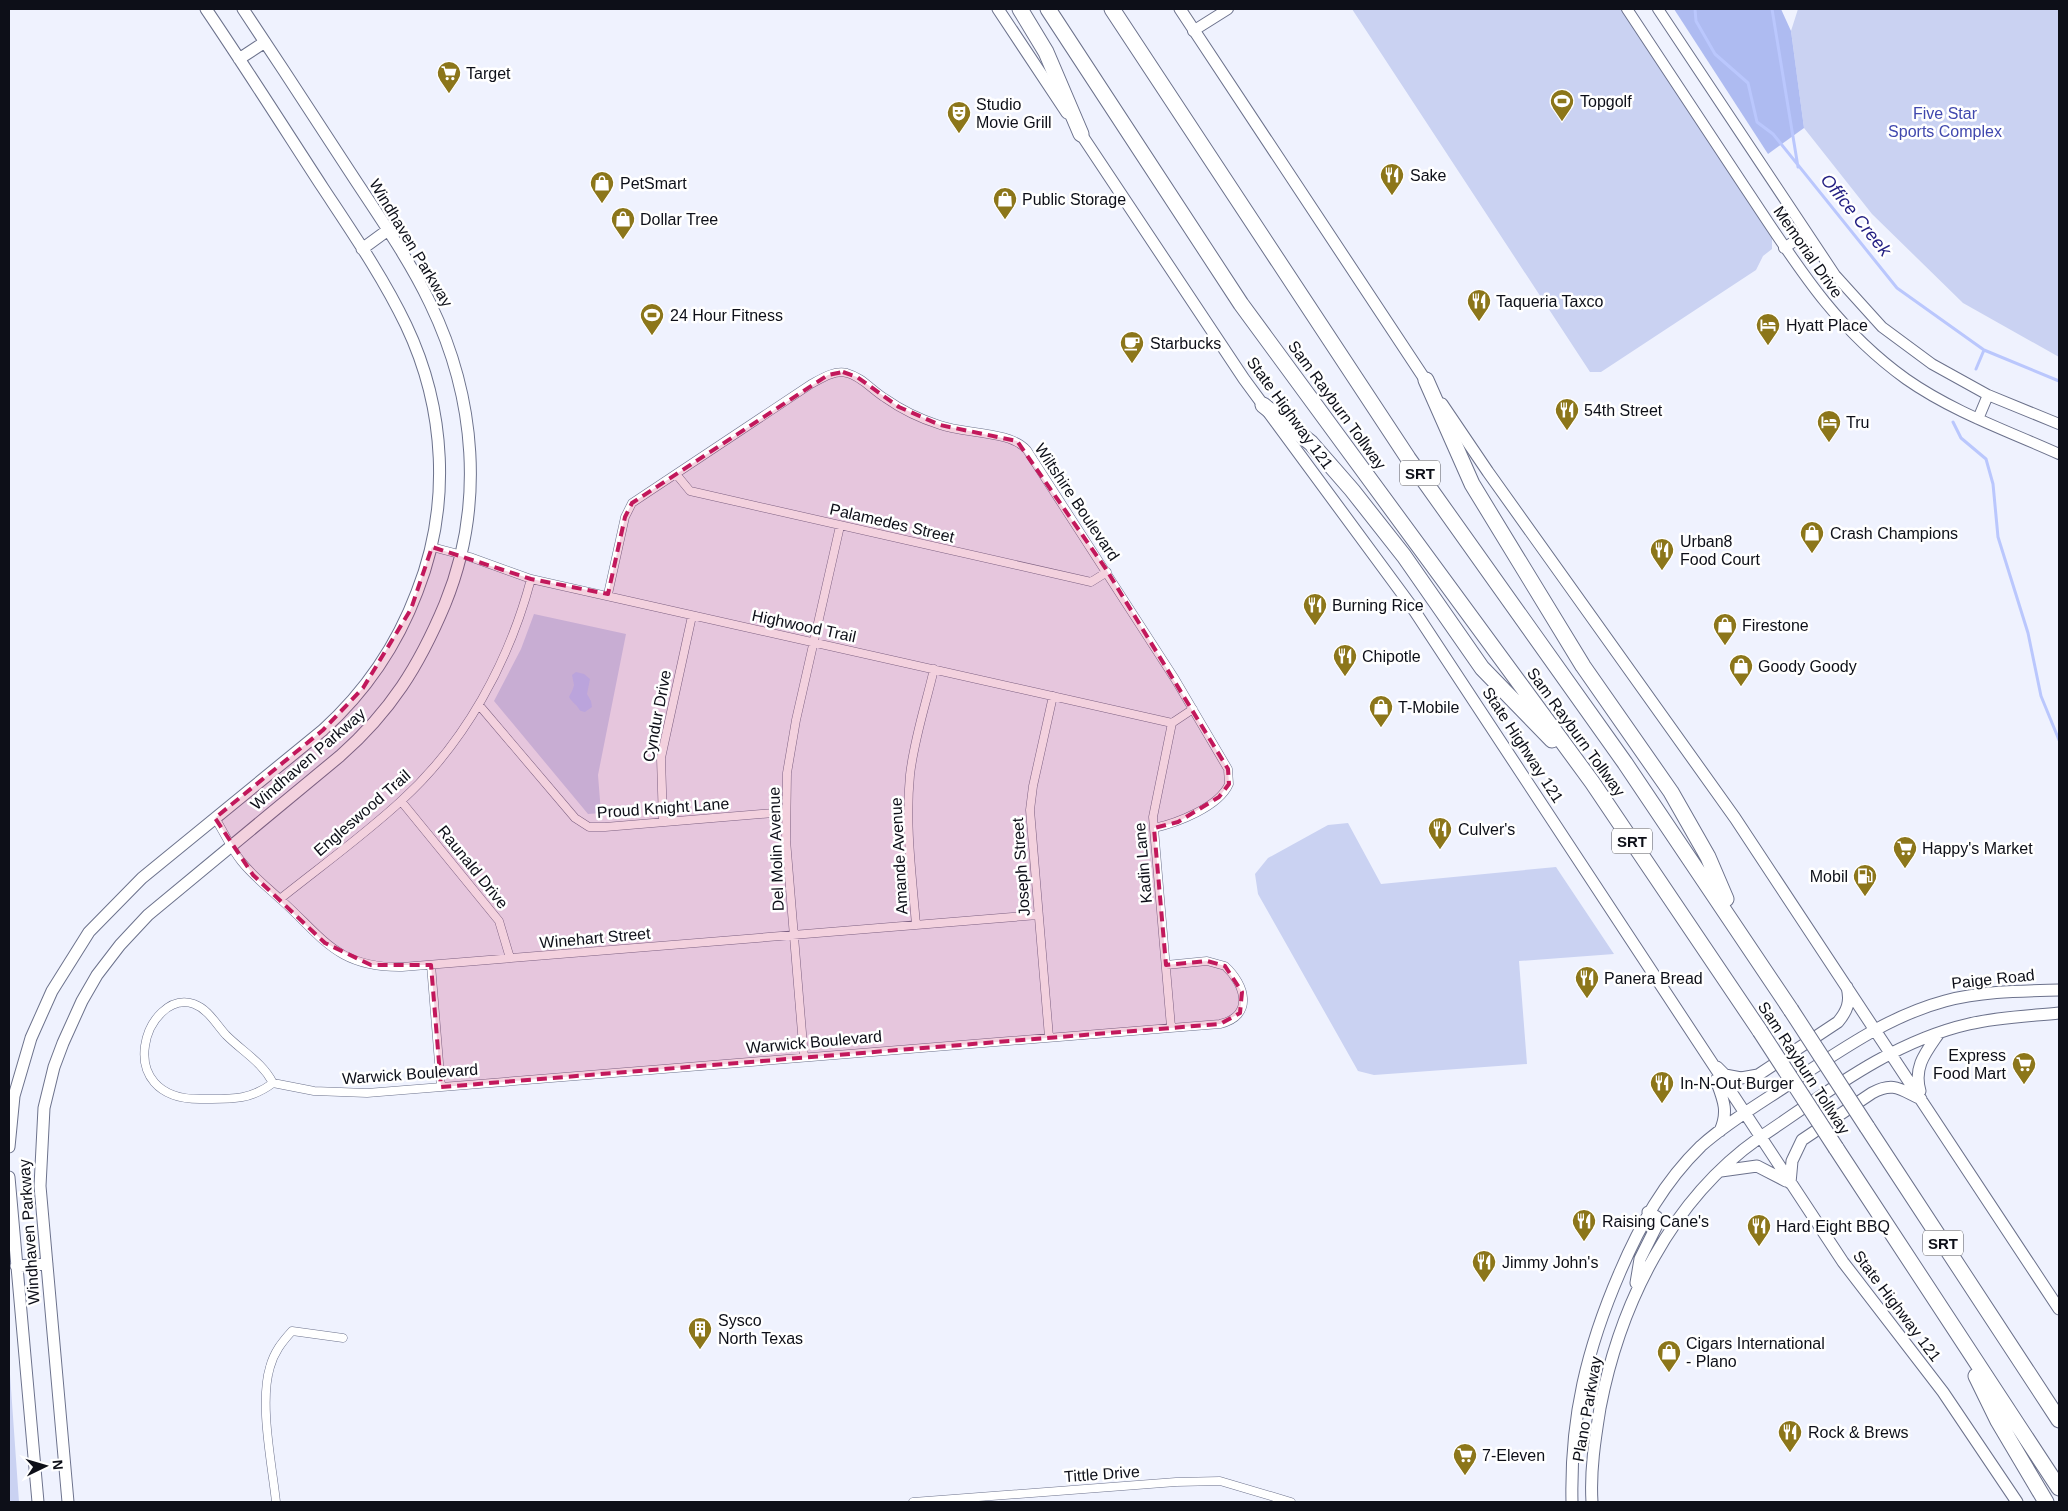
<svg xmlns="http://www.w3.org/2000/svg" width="2068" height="1511" font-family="Helvetica,sans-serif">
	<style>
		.green { fill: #cad2f2 }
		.forest { fill: #aebbf1 }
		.water { fill: #bac7fd }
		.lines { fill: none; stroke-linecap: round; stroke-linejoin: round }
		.stream { stroke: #bac7fd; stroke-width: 3 }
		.minor-casing { stroke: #6c728c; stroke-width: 9 }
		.tertiary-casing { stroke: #6c728c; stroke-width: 12 }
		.secondary-casing { stroke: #6c728c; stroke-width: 13 }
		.motorway-casing { stroke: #6c728c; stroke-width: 17 }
		.minor { stroke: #fff; stroke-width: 8 }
		.tertiary { stroke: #fff; stroke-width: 10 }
		.secondary { stroke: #fff; stroke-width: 11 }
		.motorway { stroke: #fff; stroke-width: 15 }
		.motorway-bridge-casing { stroke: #6c728c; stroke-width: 17; stroke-linecap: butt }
		.motorway-bridge { stroke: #fff; stroke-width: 15 }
		.marked { fill: #c2185b; fill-opacity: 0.2; stroke: #c2185b; stroke-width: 4; stroke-dasharray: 10 6; stroke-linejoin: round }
		.labels { text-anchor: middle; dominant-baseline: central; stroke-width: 5; stroke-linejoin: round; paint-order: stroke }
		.shield { fill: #fff; stroke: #56575d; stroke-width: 1 }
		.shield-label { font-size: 15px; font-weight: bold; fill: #0d0f18 }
		.poi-label { font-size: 16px; fill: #0d0f18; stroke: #fff; text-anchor: start }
		.park-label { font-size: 16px; fill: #4048ae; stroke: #fff }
		.street-label { font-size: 16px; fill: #0d0f18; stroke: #fff }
		.water-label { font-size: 18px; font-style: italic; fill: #221e82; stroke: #fff }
	</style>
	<rect width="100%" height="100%" fill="#eff2fe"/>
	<path class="green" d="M 1352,9 L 1623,9 L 1772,236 L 1772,249 L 1763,256 L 1756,270 L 1601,372 L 1590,372 Z
		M 1798,9 L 2059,9 L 2059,357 L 1963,303 L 1872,214 L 1804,128 L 1791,31 Z
		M 534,614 L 626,634 L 598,775 L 601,813 L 588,814 L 494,701 L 521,649 Z
		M 1348,823 L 1381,884 L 1556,867 L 1614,954 L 1519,961 L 1527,1064 L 1374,1075 L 1358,1071 L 1258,894 L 1255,874 L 1268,858 L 1328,825 Z
		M 9,1360 L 19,1502 L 9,1502 Z"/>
	<path class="forest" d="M 1674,9 L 1781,9 L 1791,31 L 1804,128 L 1768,154 Z"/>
	<path class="water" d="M 576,672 L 584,674 L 590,679 L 587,694 L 591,701 L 592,707 L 585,712 C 578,711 580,709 576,705 C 565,694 570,700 574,685 L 572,675 Z"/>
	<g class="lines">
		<path class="stream" d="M 1695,9 L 1696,21 L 1715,54 L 1748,83 L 1757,122 L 1773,134 L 1897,288 L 1984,350 L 2059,381
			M 1772,9 L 1798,167
			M 1976,369 L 1984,350
			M 1953,422 L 1961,438 L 1986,459 L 1993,484 L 1998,537 L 2028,633 L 2041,696 L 2059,740"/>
		<g class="minor-casing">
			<path id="minor" d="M 676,474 L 690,491 L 1091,582 L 1107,572
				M 432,547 L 470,557 L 531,579 L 1172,723
				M 608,594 L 625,517 L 632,503 L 811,384 C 822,378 834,370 847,373 C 862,377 872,390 885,398 C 902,410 921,419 940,425 C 965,434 1011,431 1027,450 L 1175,679 L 1228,769 L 1229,784 C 1219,807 1177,823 1154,828
				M 479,705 L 575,818 L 589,827 L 605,827 L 785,812
				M 401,801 L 499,921 L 510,958
				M 215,818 C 224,832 231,849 241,861 C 253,876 266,886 280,899 C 323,937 336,968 402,967 L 1038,915
				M 663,822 L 661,758 L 692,616
				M 280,899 C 320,867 363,836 401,801 C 465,743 509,662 531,579
				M 916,925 C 912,875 905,825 910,775 C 914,739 926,704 934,669
				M 431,965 L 441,1087
				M 1171,1027 L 1153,817 L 1172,723 L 1193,709
				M 1049,1037 L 1030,810 L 1033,786 L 1053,696
				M 804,1057 L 786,840 L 787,773 L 796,720 L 840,526
				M 273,1083 C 249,1101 230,1099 201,1099 C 109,1100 146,988 194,1004 C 208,1009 216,1024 226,1035 C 243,1052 262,1062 273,1083 L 314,1091 L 367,1093 L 1220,1024 C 1254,1016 1246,985 1225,966 L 1207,961 L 1166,965
				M 276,1502 C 272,1464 259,1403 270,1367 C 274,1352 282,1342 292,1331 L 343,1338
				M 913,1502 L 1176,1482 L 1220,1481 L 1291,1502"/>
		</g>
		<g class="tertiary-casing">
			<path id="tertiary" d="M 1627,9 C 1666,68 1705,127 1744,186 C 1793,259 1832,326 1906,379 C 1953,412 2008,431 2059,454
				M 1658,9 L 1835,275 L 1882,327 L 1932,364 L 1988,395 L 2059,424
				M 1193,31 L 1228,9
				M 1784,248 L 1807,233
				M 1978,419 L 1988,395"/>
		</g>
		<g class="secondary-casing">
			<path id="secondary" d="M 998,9 L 1067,113
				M 1180,9 L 1430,387
				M 239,59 L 265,42
				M 1077,128 L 1244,379 L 1412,607 L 1843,1262 L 1943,1392 L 2017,1502
				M 362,249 L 388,230
				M 1442,404 L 1488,472 L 1735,818 L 2059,1309
				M 1717,1067 L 1725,1075 L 1741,1078 L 1758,1075 L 1838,1022 C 1847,1011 1851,1002 1847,987
				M 1716,1080 C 1723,1099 1729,1111 1720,1131
				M 1920,1091 C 1913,1067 1926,1052 1939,1033
				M 9,1147 L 14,1096 L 31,1038 L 52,991 L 89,932 L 142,878 L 323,730 C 365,692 397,645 417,592 C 451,506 446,409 406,325 C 383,277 352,232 323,188 C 284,128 246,68 206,9
				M 1721,1171 L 1757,1166 L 1786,1181
				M 9,1177 L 38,1502
				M 1790,1183 L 1792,1161 L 1802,1140 L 1872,1093 C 1894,1081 1901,1090 1921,1099
				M 16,1266 L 47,1264
				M 1636,1283 L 1640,1259 L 1658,1223 L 1657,1217 L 1648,1212
				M 68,1502 L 40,1186 L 44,1108 L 54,1067 L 63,1043 L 82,1001 L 97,975 L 120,945 L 148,915 L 340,756 C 391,711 419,666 445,604 C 485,506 476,398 430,303 C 408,257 378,215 350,172 C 315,118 279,63 243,9
				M 1572,1502 C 1570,1418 1587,1348 1620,1272 C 1640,1225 1664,1182 1701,1146 C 1729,1121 1764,1101 1795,1080 C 1843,1049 1889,1016 1945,1001 C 1982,991 2021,991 2059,990
				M 1592,1502 C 1590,1471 1595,1439 1600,1408 C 1620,1304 1671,1200 1759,1138 C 1825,1094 1890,1042 1969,1024 C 1998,1017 2029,1016 2059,1013"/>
		</g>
		<g class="motorway-casing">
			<path id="motorway" d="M 1020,9 L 1046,52 L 1081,134
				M 1048,9 L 1241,304 L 1592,782 L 1760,1031
				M 1112,9 L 1408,458 L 1625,763 L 1791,1010
				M 1426,380 L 1472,484 L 1583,666 L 1671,792 L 1708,857 L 1726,899
				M 1263,405 L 1311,443 L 1352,490 L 1404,556 L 1482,668 L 1552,740
				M 1867,1127 L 2059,1420
				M 1836,1148 L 2059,1488
				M 1976,1376 L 1998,1421 L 2046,1502"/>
		</g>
		<use href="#minor" class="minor"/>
		<use href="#tertiary" class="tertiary"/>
		<use href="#secondary" class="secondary"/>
		<use href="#motorway" class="motorway"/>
		<g class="motorway-bridge-casing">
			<path id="motorway-bridge" d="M 1791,1010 L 1867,1127
				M 1760,1031 L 1836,1148"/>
		</g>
		<use href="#motorway-bridge" class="motorway-bridge"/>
	</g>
	<path class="marked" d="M 843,372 L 857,377 L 899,407 L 940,425 L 1017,441 L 1106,569 L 1228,769 L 1229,784 L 1219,797 L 1178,822 L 1154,828 L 1166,965 L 1207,961 L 1225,966 L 1242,992 L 1240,1013 L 1220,1024 L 441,1087 L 431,965 L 371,965 L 325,943 L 253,875 L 215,818 L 323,730 L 363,688 L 411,609 L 432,547 L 531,579 L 608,594 L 625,517 L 632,503 L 828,375 Z"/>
	<defs>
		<g id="supermarket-pin" transform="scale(1.25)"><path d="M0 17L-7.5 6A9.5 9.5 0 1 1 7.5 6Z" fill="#8c761a" stroke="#fff"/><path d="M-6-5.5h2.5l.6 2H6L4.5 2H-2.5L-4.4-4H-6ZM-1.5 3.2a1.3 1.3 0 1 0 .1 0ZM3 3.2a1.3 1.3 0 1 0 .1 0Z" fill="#fff"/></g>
		<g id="stadium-pin" transform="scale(1.25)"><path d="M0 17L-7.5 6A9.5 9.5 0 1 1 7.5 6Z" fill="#8c761a" stroke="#fff"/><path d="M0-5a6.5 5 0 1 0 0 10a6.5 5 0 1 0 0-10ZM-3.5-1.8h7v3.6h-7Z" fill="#fff"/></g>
		<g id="theatre-pin" transform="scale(1.25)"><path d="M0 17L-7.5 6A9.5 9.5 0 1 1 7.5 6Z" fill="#8c761a" stroke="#fff"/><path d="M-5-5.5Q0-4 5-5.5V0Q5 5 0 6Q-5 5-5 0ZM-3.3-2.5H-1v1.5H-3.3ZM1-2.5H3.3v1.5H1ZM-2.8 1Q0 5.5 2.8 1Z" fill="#fff"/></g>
		<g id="restaurant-pin" transform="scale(1.25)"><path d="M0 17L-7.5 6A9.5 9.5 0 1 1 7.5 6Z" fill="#8c761a" stroke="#fff"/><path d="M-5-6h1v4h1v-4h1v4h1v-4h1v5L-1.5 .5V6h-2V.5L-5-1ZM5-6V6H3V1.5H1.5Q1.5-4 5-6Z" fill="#fff"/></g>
		<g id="shop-pin" transform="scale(1.25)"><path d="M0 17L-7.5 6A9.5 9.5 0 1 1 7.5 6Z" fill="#8c761a" stroke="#fff"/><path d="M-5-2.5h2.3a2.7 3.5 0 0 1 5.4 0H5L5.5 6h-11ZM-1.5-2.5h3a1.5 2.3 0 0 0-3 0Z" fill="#fff"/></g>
		<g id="hotel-pin" transform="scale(1.25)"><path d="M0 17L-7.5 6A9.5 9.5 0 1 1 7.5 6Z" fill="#8c761a" stroke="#fff"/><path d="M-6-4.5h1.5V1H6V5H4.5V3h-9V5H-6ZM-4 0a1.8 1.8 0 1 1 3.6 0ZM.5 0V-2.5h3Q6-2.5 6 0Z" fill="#fff"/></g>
		<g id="cafe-pin" transform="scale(1.25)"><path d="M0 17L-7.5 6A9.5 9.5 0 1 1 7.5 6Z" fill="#8c761a" stroke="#fff"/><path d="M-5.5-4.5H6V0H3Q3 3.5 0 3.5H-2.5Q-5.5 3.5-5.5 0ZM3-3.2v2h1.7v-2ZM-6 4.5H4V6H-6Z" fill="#fff"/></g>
		<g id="fuel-pin" transform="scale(1.25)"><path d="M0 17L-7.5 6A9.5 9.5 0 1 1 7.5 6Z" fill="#8c761a" stroke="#fff"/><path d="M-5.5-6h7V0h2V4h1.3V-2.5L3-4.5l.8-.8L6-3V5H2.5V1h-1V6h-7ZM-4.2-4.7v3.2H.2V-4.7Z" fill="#fff"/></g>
		<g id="building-pin" transform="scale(1.25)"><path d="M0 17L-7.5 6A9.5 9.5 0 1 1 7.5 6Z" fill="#8c761a" stroke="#fff"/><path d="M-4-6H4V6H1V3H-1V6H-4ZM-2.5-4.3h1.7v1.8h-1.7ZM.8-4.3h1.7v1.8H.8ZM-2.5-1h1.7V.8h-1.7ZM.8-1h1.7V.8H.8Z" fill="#fff"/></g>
	</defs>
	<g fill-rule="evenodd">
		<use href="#supermarket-pin" x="449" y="73"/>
		<use href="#stadium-pin" x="1562" y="101"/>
		<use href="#theatre-pin" x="959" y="113"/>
		<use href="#restaurant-pin" x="1392" y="175"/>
		<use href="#shop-pin" x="602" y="183"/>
		<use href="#shop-pin" x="1005" y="199"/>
		<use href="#shop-pin" x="623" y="219"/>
		<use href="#restaurant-pin" x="1479" y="301"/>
		<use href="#stadium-pin" x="652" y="315"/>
		<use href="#hotel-pin" x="1768" y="325"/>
		<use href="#cafe-pin" x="1132" y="343"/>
		<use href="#restaurant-pin" x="1567" y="410"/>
		<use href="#hotel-pin" x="1829" y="422"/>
		<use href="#shop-pin" x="1812" y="533"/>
		<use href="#restaurant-pin" x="1662" y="550"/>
		<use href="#restaurant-pin" x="1315" y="605"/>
		<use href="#shop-pin" x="1725" y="625"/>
		<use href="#restaurant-pin" x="1345" y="656"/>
		<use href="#shop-pin" x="1741" y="666"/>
		<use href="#shop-pin" x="1381" y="707"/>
		<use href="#restaurant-pin" x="1440" y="829"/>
		<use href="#supermarket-pin" x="1905" y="848"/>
		<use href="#fuel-pin" x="1865" y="876"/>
		<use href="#restaurant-pin" x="1587" y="978"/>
		<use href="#supermarket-pin" x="2024" y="1064"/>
		<use href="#restaurant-pin" x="1662" y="1083"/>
		<use href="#restaurant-pin" x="1584" y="1221"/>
		<use href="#restaurant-pin" x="1759" y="1226"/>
		<use href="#restaurant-pin" x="1484" y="1262"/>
		<use href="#building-pin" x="700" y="1329"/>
		<use href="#shop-pin" x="1669" y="1352"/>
		<use href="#restaurant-pin" x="1790" y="1432"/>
		<use href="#supermarket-pin" x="1465" y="1455"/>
	</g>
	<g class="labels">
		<g class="shield">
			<rect x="1400" y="460.5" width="40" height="25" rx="4"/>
			<rect x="1612" y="828.5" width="40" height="25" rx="4"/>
			<rect x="1923" y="1230.5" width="40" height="25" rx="4"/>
		</g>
		<g class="shield-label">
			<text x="1420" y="473">SRT</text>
			<text x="1632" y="841">SRT</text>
			<text x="1943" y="1243">SRT</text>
		</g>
		<g class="poi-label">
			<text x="466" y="73">Target</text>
			<text x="1580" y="101">Topgolf</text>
			<text x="976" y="104">Studio<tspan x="976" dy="18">Movie Grill</tspan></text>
			<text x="1410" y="175">Sake</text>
			<text x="620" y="183">PetSmart</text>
			<text x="1022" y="199">Public Storage</text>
			<text x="640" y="219">Dollar Tree</text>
			<text x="1496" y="301">Taqueria Taxco</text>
			<text x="670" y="315">24 Hour Fitness</text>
			<text x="1786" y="325">Hyatt Place</text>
			<text x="1150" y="343">Starbucks</text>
			<text x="1584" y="410">54th Street</text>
			<text x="1846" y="422">Tru</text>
			<text x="1830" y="533">Crash Champions</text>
			<text x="1680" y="541">Urban8<tspan x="1680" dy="18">Food Court</tspan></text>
			<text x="1332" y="605">Burning Rice</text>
			<text x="1742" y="625">Firestone</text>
			<text x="1362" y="656">Chipotle</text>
			<text x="1758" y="666">Goody Goody</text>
			<text x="1398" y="707">T-Mobile</text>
			<text x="1458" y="829">Culver's</text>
			<text x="1922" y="848">Happy's Market</text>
			<text x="1848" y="876" text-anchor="end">Mobil</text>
			<text x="1604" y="978">Panera Bread</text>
			<text x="2006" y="1055" text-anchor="end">Express<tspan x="2006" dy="18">Food Mart</tspan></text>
			<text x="1680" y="1083">In-N-Out Burger</text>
			<text x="1602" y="1221">Raising Cane's</text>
			<text x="1776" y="1226">Hard Eight BBQ</text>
			<text x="1502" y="1262">Jimmy John's</text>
			<text x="718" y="1320">Sysco<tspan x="718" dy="18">North Texas</tspan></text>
			<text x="1686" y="1343">Cigars International<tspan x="1686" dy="18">- Plano</tspan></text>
			<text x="1808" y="1432">Rock &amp; Brews</text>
			<text x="1482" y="1455">7-Eleven</text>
		</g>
		<g class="park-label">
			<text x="1945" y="113">Five Star<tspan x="1945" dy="18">Sports Complex</tspan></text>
		</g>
		<g class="street-label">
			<text transform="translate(411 243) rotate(59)">Windhaven Parkway</text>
			<text transform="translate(1808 252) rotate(55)">Memorial Drive</text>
			<text transform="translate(1337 405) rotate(54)">Sam Rayburn Tollway</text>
			<text transform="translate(1290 413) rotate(54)">State Highway 121</text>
			<text transform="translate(1077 502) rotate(56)">Wiltshire Boulevard</text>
			<text transform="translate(892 523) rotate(13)">Palamedes Street</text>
			<text transform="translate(804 626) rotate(12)">Highwood Trail</text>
			<text transform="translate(657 716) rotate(-79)">Cyndur Drive</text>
			<text transform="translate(1576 732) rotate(54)">Sam Rayburn Tollway</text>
			<text transform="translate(1523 745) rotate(57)">State Highway 121</text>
			<text transform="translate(308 759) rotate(-41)">Windhaven Parkway</text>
			<text transform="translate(663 808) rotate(-4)">Proud Knight Lane</text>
			<text transform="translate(362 813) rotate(-41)">Engleswood Trail</text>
			<text transform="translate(776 849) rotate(-92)">Del Molin Avenue</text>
			<text transform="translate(899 856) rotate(-93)">Amande Avenue</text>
			<text transform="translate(1143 863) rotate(-95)">Kadin Lane</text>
			<text transform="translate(473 867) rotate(51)">Raunald Drive</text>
			<text transform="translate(1021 867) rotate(-94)">Joseph Street</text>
			<text transform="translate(595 938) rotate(-5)">Winehart Street</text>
			<text transform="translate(1993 979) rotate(-6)">Paige Road</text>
			<text transform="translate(814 1042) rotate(-5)">Warwick Boulevard</text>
			<text transform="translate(1804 1068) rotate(57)">Sam Rayburn Tollway</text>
			<text transform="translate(410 1074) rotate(-4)">Warwick Boulevard</text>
			<text transform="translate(29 1232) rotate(-94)">Windhaven Parkway</text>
			<text transform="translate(1897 1306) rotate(53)">State Highway 121</text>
			<text transform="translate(1587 1409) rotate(-80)">Plano Parkway</text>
			<text transform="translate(1102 1474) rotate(-4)">Tittle Drive</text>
		</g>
		<g class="water-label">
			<text transform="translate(1856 215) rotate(51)">Office Creek</text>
		</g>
	</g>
	<rect width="2068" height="1511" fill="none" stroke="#0d0f18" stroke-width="20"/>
	<g transform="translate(45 1466) rotate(85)" stroke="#ffffff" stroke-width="4" paint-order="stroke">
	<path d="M0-4L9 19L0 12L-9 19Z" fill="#0d0f18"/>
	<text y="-8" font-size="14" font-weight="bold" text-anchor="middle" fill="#0d0f18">N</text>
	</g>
</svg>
